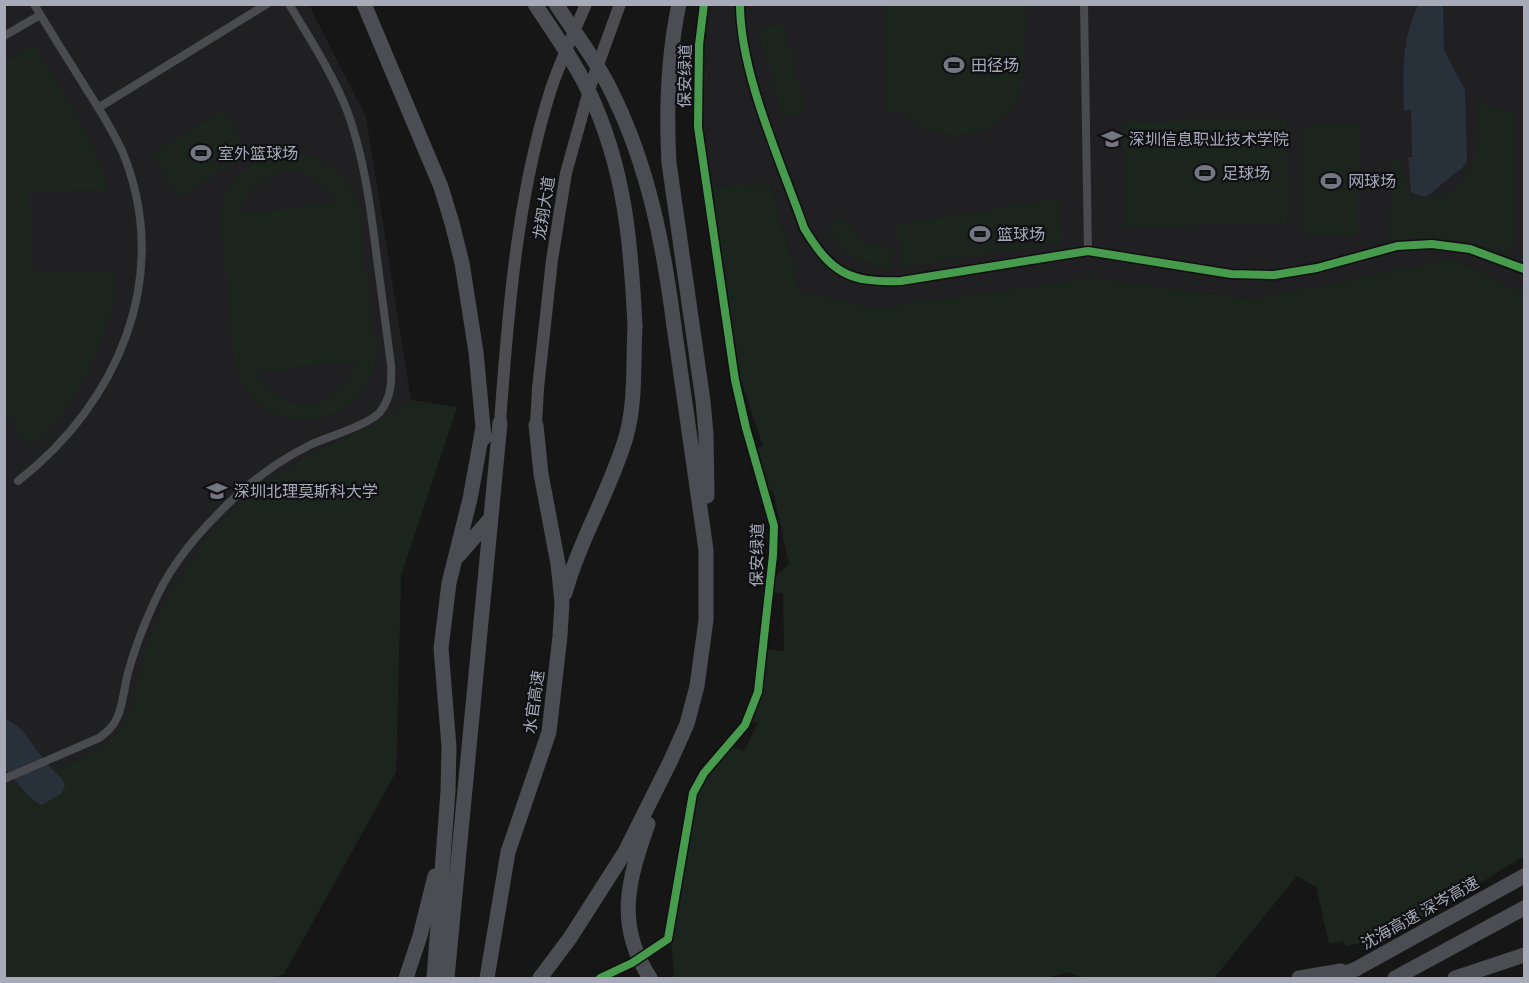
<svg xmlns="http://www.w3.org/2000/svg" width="1529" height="983" font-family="Rubik,'Noto Sans SC',sans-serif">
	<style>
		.built { fill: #202023 }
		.green { fill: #1c241e; fill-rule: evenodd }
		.water { fill: #283039 }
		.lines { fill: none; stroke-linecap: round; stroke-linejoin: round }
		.street { stroke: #4a4b4f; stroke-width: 8 }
		.primary { stroke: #4d4d51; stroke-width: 12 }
		.highway { stroke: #4c4d52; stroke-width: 15 }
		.highway-bridge { stroke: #4c4d52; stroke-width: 15 }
		.cycleway-casing { stroke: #101012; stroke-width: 11 }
		.cycleway { stroke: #469c4c; stroke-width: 8 }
		.labels { text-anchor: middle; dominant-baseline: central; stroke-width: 4.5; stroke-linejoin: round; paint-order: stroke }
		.poi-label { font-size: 16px; fill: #a6aab9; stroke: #101012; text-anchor: start }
		.street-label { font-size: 16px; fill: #a6aab9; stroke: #101012 }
	</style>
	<rect width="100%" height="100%" fill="#161616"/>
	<path class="built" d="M 5,5 L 309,5 L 366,117 L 411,400 L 457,407 L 401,575 L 396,772 L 284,974 L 269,978 L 5,978 Z
		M 707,5 L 1524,5 L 1524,294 L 1453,259 L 1253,299 L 1091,278 L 876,308 L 801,292 L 770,184 L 702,186 L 698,93 L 702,29 Z"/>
	<path class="green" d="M 884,5 L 1026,5 L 1022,89 L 1014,106 L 1000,121 L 980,131 L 960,136 L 932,132 L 922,127 L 902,111 L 886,111 Z
		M 782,23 L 807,110 L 783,117 L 758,30 Z
		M 34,44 C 62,91 94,137 109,190 L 30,192 L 32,272 L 116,271 C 114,285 113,299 110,313 C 98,358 70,420 28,445 L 10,417 L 5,420 L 4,62 Z
		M 1476,102 L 1515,114 L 1515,244 L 1507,254 L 1460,240 L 1414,238 L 1390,240 L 1391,157 L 1401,161 L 1411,199 L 1440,197 L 1459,187 L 1471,165 L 1479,133 Z
		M 223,110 L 250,154 L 179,197 L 152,153 Z
		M 1286,118 L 1287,223 L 1123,226 L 1123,122 Z
		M 1359,125 L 1358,235 L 1304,237 L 1304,126 Z
		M 296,152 C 329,159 349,176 359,208 C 362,240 366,272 370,304 C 372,326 379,350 372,372 C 356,422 289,437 253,398 C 243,388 239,375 235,362 L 220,224 C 223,178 250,153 296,152 ZM 284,171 C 309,171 326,181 338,203 L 239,214 C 246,190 260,177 284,171 ZM 356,361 C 344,413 281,417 256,372 Z
		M 770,184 L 801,292 L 876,308 L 1091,278 L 1253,299 L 1453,259 L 1524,294 L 1524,856 C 1468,890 1411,930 1346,947 L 1344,941 L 1329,944 L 1316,887 L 1297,876 L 1214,978 L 1083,978 L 1067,972 L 1051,977 L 1051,978 L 674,978 L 669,910 L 675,907 L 699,786 L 731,747 L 744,751 L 758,723 L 747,721 L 760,649 L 784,651 L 783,593 L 769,592 L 777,575 L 789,564 L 773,491 L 763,491 L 749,452 L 763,446 L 734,359 L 702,186 Z
		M 1059,199 L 1063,243 L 902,267 L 896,224 Z
		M 841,215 L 865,242 L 895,249 L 891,271 L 853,258 L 827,228 Z
		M 412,400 L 457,407 L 401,575 L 396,772 L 284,974 L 269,978 L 5,978 L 5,787 C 37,775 86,763 112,739 C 136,718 137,671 148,642 C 164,600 188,560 219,527 C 249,494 284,468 324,448 C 354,433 385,421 412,400 Z"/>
	<path class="water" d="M 1418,5 L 1443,5 L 1444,50 L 1465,90 L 1467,161 C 1463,170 1456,172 1449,178 C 1440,185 1436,191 1425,197 L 1411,192 L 1408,157 L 1412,157 L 1411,110 L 1404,110 C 1403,70 1401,43 1418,5 Z
		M 4,717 L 22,730 L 47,764 L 62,779 L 65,786 L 61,794 L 42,805 C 29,800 16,780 5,769 Z"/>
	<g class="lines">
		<path class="street" d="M 740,4 C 740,74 781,162 804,228 C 831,273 849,283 901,281 L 1088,251 L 1231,274 L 1274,275 L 1317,268 L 1397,246 L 1432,244 L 1470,249 L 1524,269
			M 1084,4 L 1088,251
			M 4,36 L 40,15
			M 98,108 L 267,4
			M 18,481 C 118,403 173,277 123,153 C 113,131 100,110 87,90 C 69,61 51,33 34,4
			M 4,779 L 99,738 C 107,732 113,727 117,718 C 123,705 124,688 128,673 C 134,650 143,627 153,605 C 167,572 191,541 216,516 C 243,487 274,463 310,445 C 327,437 369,425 380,412 C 391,398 392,382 391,365 C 386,327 381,289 376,251 C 370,204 364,158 348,113 C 333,74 310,39 289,4"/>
		<path class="primary" d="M 500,423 C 508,311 517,196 551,89 C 561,60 574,32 586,4
			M 536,425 L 538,388 L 552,260 L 566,173 L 590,87 L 620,4"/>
		<path class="highway" d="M 364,4 L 441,187 L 452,223 L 462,263 L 476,352 L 484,438
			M 679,4 C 668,56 666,110 669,163 L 703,401 L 706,434 L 707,496
			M 458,556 L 491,518
			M 565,593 C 580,539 610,491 626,437 C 636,402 633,363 635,326
			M 648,824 C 628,880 615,925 650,978
			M 406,978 L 420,936 L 435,876
			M 434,978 L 448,791 L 449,747 L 441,648 L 449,583 L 470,499 L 483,427
			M 447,978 L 500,423
			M 487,978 L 508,852 L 549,732 L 560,636 L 562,602 L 558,564 L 541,474 L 536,425
			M 540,978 L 570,938 L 625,852 L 670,762 L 687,724 L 697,686 L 706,620 L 706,550 L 674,326
			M 1299,978 L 1341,971
			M 1332,978 L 1356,969 L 1524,876
			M 1395,978 L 1524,908
			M 1455,978 L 1524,955"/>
		<path class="highway-bridge" d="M 535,4 C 553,32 574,60 588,90 C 625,167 631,243 635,326
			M 556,4 C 576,35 599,64 614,97 C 649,169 664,248 674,326"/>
		<g class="cycleway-casing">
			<path id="cycleway" d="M 740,4 C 740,74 781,162 804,228 C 831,273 849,283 901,281 L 1088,251 L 1231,274 L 1274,275 L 1317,268 L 1397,246 L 1432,244 L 1470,249 L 1524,269
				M 600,978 L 632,963 L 668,939 L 693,793 L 704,773 L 745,725 L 758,692 L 773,555 L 774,526 L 746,428 L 735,380 L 698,127 L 699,45 L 704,4"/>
		</g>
		<use href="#cycleway" class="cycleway"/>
	</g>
	<defs>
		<g id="stadium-bare" transform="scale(1.62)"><path d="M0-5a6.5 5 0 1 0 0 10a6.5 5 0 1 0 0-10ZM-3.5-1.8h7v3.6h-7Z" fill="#747680" stroke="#101012" stroke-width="2.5" paint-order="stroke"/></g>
		<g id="university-bare" transform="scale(1.62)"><path d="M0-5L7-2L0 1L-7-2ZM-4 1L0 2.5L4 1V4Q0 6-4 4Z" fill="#747680" stroke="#101012" stroke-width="2.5" paint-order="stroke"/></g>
	</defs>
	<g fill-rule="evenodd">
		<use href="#stadium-bare" x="954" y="65"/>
		<use href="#university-bare" x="1112" y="139"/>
		<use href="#stadium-bare" x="201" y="153"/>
		<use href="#stadium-bare" x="1205" y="173"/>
		<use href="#stadium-bare" x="1331" y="181"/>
		<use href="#stadium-bare" x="980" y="234"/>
		<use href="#university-bare" x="217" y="491"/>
	</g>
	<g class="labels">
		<g class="poi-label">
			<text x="971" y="65">田径场</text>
			<text x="1129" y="139">深圳信息职业技术学院</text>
			<text x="218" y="153">室外篮球场</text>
			<text x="1222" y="173">足球场</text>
			<text x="1348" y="181">网球场</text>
			<text x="997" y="234">篮球场</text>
			<text x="234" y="491">深圳北理莫斯科大学</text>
		</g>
		<g class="street-label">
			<text transform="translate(685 76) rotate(-89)">保安绿道</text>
			<text transform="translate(544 208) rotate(-81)">龙翔大道</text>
			<text transform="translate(757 555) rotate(-89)">保安绿道</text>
			<text transform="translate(534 702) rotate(-82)">水官高速</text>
			<text transform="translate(1420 913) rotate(-29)">沈海高速 深岑高速</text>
		</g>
	</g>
	<rect width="1529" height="983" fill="none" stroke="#a6aab9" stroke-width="12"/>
</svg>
